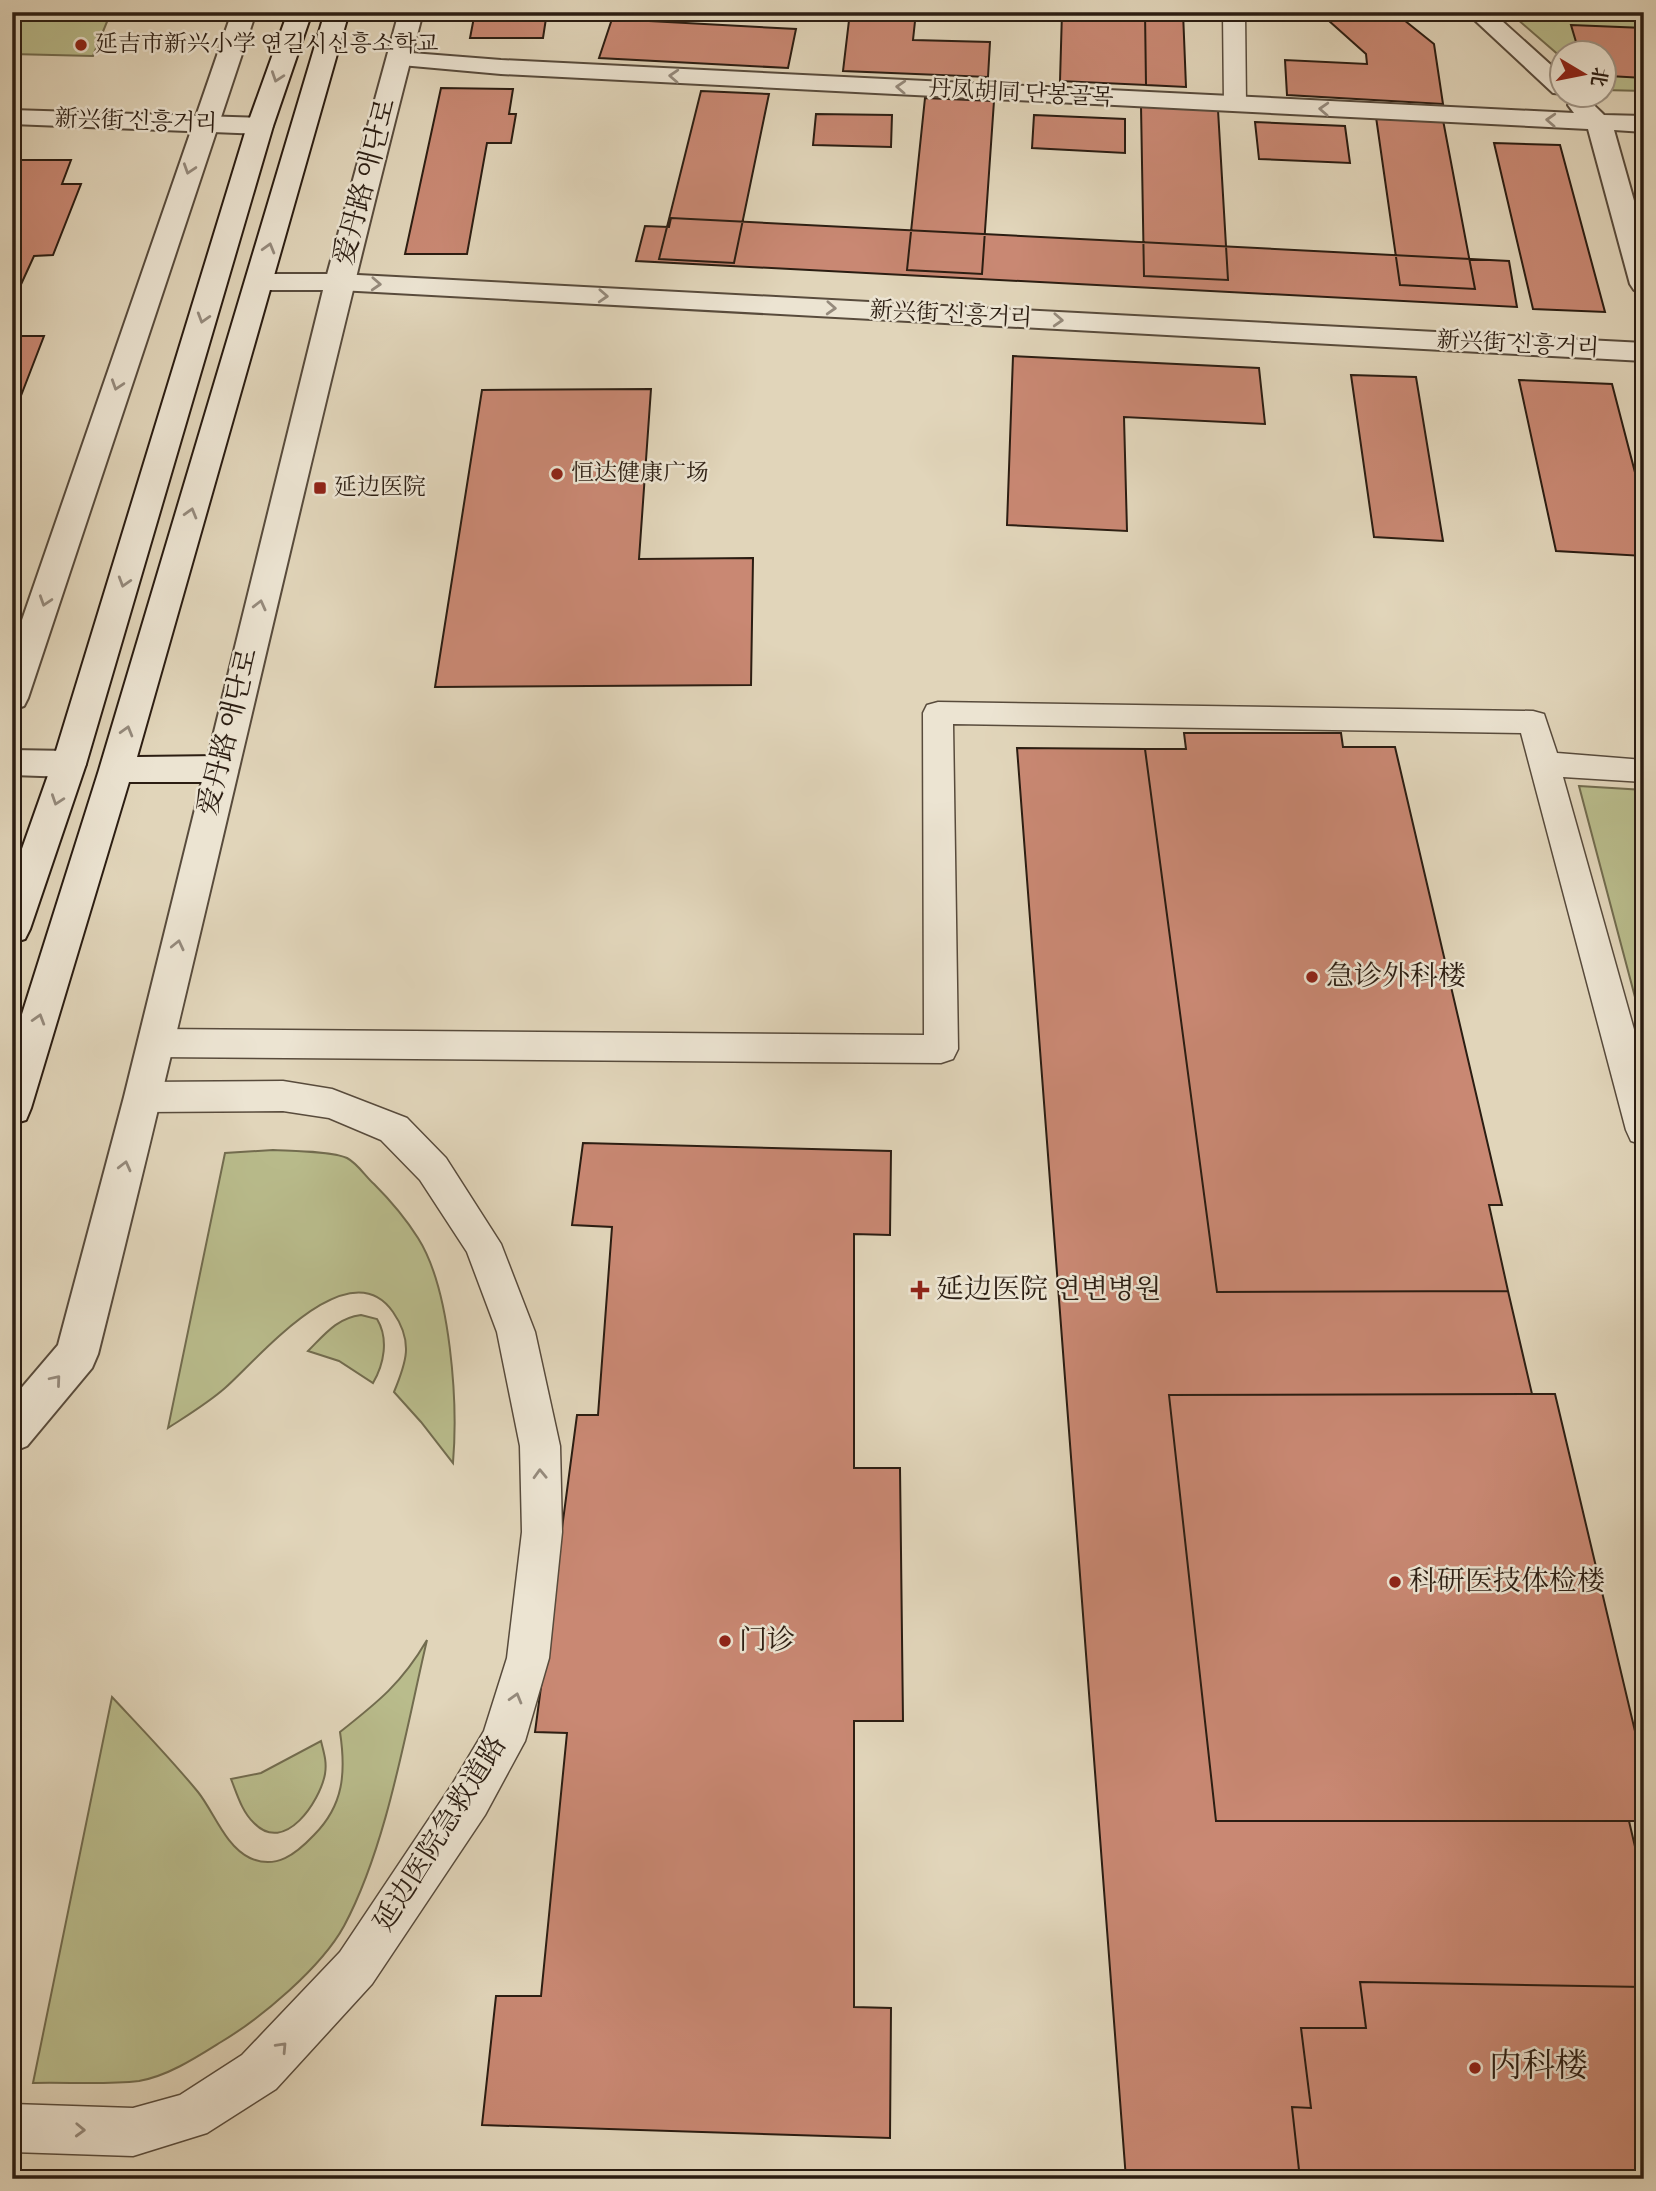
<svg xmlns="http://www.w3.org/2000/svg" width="1656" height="2191" font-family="Vollkorn,'Noto Serif SC','Noto Serif KR',serif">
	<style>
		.green { fill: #b9bc8c; stroke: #726c4f; stroke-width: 2 }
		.building { fill: #c98873; stroke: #2b1d12; stroke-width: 2 }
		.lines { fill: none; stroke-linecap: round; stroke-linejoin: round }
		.service-casing { stroke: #584b3c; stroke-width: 3 }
		.minor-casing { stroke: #584b3c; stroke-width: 4 }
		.tertiary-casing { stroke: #584b3c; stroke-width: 4 }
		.secondary-casing { stroke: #2b1d12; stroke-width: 4 }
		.service { fill: #ece4d2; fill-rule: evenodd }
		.minor { fill: #ece4d2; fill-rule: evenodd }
		.tertiary { fill: #ece4d2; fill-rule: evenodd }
		.secondary { fill: #ece4d2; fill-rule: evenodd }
		.oneway { stroke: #958a7c }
		.poi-dot { fill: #8f2418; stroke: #ece4d2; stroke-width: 2.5 }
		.labels { text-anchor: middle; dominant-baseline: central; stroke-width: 5; stroke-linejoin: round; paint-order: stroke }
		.far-poi-label { font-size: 23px; fill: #2b1d12; stroke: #ece4d2; text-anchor: start }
		.far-street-label { font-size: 23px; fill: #2b1d12; stroke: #ece4d2 }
		.street-label { font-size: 28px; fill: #2b1d12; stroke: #ece4d2 }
		.poi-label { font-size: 28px; fill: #2b1d12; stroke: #ece4d2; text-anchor: start }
		.near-poi-label { font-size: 33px; fill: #2b1d12; stroke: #ece4d2; text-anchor: start }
	</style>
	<rect width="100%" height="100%" fill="#e1d5ba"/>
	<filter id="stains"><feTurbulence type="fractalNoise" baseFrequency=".00286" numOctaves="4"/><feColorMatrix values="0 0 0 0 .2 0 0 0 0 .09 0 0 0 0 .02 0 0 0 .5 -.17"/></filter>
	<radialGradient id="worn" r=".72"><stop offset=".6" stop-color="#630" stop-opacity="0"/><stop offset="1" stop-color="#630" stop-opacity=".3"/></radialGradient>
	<path class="green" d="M 12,12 L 111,12 L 93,56 L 12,54 Z
		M 1509,12 L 1644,12 L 1644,91 L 1604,90 L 1604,52 L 1562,52 L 1561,57 Z
		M 1579,786 L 1644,790 L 1644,1031 Z
		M 273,1150 C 291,1151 332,1151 347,1158 C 357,1163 366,1177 374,1184 C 390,1200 406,1219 418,1238 C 451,1290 458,1403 453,1463 L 421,1422 L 394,1392 C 406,1363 414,1342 393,1312 C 349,1248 258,1359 225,1388 C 208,1403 188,1415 168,1428 L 225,1153 Z
		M 361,1315 L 377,1319 C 389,1339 384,1364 373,1383 L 339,1361 L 308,1351 C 325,1334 337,1318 361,1315 Z
		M 427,1640 C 406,1729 387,1846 344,1926 C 321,1968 261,2018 221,2042 C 197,2057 168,2076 139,2081 C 105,2085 67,2082 33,2083 L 112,1697 C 141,1728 171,1759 198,1792 C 214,1812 225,1846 250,1858 C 276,1870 296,1854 314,1835 C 344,1805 346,1772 340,1732 C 378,1702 402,1683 427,1640 Z
		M 321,1741 C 324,1753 327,1762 325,1774 C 320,1801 285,1855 254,1823 C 242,1812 237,1794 231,1779 L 261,1773 Z"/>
	<path class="building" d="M 475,12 L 547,12 L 543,38 L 470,38 Z
		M 850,12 L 916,12 L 913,40 L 990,42 L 988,77 L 843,71 Z
		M 1062,12 L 1145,12 L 1146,85 L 1060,81 Z
		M 1145,12 L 1183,12 L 1186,87 L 1146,85 Z
		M 1319,12 L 1394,12 L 1434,44 L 1443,104 L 1287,95 L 1285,60 L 1367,64 L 1366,54 Z
		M 612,19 L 796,29 L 788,68 L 599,58 Z
		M 1571,25 L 1644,28 L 1644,78 L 1609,76 L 1606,66 L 1604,66 L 1604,52 L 1579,52 Z
		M 441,88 L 513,89 L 509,114 L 516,114 L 511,143 L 487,143 L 467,254 L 405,254 Z
		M 701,91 L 769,94 L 734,263 L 659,259 Z
		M 925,98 L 994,101 L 982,274 L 907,270 Z
		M 1141,106 L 1218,110 L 1228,280 L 1144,276 Z
		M 816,114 L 892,115 L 891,147 L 813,145 Z
		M 1034,115 L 1125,119 L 1125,153 L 1032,148 Z
		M 1376,117 L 1443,120 L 1475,289 L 1400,285 Z
		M 1255,122 L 1345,126 L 1350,163 L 1259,159 Z
		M 1494,143 L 1560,145 L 1605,312 L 1533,309 Z
		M 17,160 L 71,160 L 62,184 L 81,184 L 53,255 L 34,256 L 12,304 L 12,170 Z
		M 671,218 L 1509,261 L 1517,307 L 636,261 L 645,226 L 669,227 Z
		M 12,336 L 44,336 L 12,419 Z
		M 1013,356 L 1259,368 L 1265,424 L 1124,417 L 1127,531 L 1007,525 Z
		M 1351,375 L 1416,377 L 1443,541 L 1374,537 Z
		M 1519,380 L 1612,384 L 1644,507 L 1644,556 L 1556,551 Z
		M 651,389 L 639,559 L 753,558 L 751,685 L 435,687 L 482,390 Z
		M 1184,733 L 1341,733 L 1343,747 L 1395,747 L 1502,1205 L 1489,1205 L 1508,1291 L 1217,1292 L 1145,749 L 1186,749 Z
		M 1017,748 L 1145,749 L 1217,1292 L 1508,1291 L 1532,1394 L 1169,1395 L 1216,1821 L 1629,1821 L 1644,1885 L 1644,1987 L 1360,1982 L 1366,2028 L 1301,2028 L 1311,2108 L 1292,2107 L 1300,2179 L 1126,2179 Z
		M 583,1143 L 891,1151 L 890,1235 L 854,1234 L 854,1468 L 900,1468 L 903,1721 L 854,1721 L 854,2007 L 891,2008 L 890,2138 L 482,2125 L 496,1996 L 541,1996 L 567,1733 L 535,1732 L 577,1415 L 598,1415 L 612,1227 L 572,1225 Z
		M 1555,1394 L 1644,1769 L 1644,1821 L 1216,1821 L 1169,1395 Z
		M 1360,1982 L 1644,1987 L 1644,2179 L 1300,2179 L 1292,2107 L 1311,2108 L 1301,2028 L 1366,2028 Z"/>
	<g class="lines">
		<g class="service-casing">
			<path id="service" d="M 1223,12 L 1245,12 L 1246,104 L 1243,109 L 1227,109 L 1224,104 Z
				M 938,702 L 1533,711 L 1544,714 L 1557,753 L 1644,760 L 1644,782 L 1563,777 L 1644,1065 L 1644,1145 L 1631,1141 L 1626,1130 L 1521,733 L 953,724 L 958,1049 L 953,1059 L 941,1063 L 155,1057 L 143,1053 L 138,1043 L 143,1033 L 155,1029 L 924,1035 L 923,713 L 927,705 Z
				M 283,1081 L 332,1089 L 407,1118 L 446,1158 L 501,1244 L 535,1332 L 560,1446 L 562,1532 L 549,1658 L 525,1741 L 485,1815 L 372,1984 L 276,2089 L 207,2133 L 133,2156 L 12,2152 L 12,2104 L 133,2108 L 180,2095 L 242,2055 L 340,1952 L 453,1783 L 484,1731 L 507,1658 L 522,1532 L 520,1446 L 497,1332 L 467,1252 L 420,1180 L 381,1140 L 329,1118 L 283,1111 L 143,1112 L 131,1107 L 125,1097 L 131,1087 L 143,1082 Z"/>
		</g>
		<g class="minor-casing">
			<path id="minor" d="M 1466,12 L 1492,12 L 1562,75 L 1562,94 L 1565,94 L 1553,93 Z
				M 399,52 L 501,60 L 1574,113 L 1568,105 L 1571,100 C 1587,96 1593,104 1604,115 L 1644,116 L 1644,132 L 1614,130 L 1644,236 L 1644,292 L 1634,290 L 1630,284 L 1588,129 L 501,74 L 390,64 L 387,59 L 390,54 Z
				M 12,110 L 260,118 L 269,121 L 273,126 L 269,131 L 260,134 L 12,124 Z
				M 259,274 L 339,274 L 1644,343 L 1644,361 L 339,290 L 259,290 L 249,288 L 245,282 L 249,276 Z
				M 12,750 L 69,751 L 81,755 L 86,764 L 81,773 L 69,777 L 12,775 Z"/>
		</g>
		<g class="tertiary-casing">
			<path id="tertiary" d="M 232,12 L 256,12 L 28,698 L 24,706 L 12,710 L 12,649 Z
				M 399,12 L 423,12 C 307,458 210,908 98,1354 L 92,1368 L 27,1446 L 12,1452 L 12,1399 L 58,1345 L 124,1097 L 325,282 Z"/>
		</g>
		<g class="secondary-casing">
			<path id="secondary" d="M 288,12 L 312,12 L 273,126 L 86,764 L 30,929 L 25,939 L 12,943 L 12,877 L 52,764 L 247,126 Z
				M 325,12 L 349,12 L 137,757 L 220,756 L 232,760 L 237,769 L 232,778 L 220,782 L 129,782 L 31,1108 L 26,1120 L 12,1124 L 12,1046 L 99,770 Z"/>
		</g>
		<use href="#service" class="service"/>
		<use href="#minor" class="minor"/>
		<use href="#tertiary" class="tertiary"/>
		<use href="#secondary" class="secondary"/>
	</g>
	<defs><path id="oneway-chevron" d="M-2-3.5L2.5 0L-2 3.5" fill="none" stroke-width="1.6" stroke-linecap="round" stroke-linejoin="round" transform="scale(1.75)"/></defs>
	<g class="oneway">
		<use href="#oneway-chevron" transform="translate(674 76) rotate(-177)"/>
		<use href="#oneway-chevron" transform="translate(277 77) rotate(109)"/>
		<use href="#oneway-chevron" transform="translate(901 87) rotate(-177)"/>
		<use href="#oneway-chevron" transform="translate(1324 109) rotate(-177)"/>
		<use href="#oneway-chevron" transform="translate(1551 120) rotate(-177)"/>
		<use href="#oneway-chevron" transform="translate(189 169) rotate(108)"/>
		<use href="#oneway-chevron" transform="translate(269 248) rotate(-74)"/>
		<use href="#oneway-chevron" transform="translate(376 284) rotate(3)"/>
		<use href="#oneway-chevron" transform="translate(603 296) rotate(3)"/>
		<use href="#oneway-chevron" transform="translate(831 308) rotate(3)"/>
		<use href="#oneway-chevron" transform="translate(203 318) rotate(107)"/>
		<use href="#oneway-chevron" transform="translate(1058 320) rotate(3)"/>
		<use href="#oneway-chevron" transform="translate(117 385) rotate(108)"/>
		<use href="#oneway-chevron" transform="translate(191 513) rotate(-74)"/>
		<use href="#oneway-chevron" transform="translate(124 582) rotate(107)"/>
		<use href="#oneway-chevron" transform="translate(45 601) rotate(108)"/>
		<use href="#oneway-chevron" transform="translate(260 605) rotate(-76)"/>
		<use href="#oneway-chevron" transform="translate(127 731) rotate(-74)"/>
		<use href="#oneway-chevron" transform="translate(57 800) rotate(109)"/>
		<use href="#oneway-chevron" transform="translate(178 945) rotate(-77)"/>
		<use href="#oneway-chevron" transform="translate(39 1019) rotate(-73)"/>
		<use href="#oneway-chevron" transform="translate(125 1166) rotate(-76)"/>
		<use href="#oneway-chevron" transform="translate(56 1380) rotate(-50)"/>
		<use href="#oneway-chevron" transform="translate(540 1474) rotate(-92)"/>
		<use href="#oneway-chevron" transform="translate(516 1698) rotate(-74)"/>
		<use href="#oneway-chevron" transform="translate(282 2047) rotate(-47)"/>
		<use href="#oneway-chevron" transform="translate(80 2130) rotate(2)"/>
	</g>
	<g class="poi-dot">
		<circle cx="81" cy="45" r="7"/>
		<circle cx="557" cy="474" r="7"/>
		<rect x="313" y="481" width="14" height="14" rx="3.5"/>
		<circle cx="1312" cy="977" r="7"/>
		<path d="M916.5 1279.5h7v7h7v7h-7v7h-7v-7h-7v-7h7z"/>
		<circle cx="1395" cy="1582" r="7"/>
		<circle cx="725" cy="1641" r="7"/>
		<circle cx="1475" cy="2068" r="7"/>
	</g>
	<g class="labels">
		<g class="far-poi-label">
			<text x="95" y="45">延吉市新兴小学 연길시신흥소학교</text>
			<text x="571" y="474">恒达健康广场</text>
			<text x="334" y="488">延边医院</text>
		</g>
		<g class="far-street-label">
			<text transform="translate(1021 94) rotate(3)">丹凤胡同 단봉골목</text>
			<text transform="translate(136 122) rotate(2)">新兴街 신흥거리</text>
			<text transform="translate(951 315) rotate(3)">新兴街 신흥거리</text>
			<text transform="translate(1518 345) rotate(3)">新兴街 신흥거리</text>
		</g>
		<g class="street-label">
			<text transform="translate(366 182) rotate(-75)">爱丹路 애단로</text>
			<text transform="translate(229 732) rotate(-76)">爱丹路 애단로</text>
			<text transform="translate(441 1834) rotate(-58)">延边医院急救道路</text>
		</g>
		<g class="poi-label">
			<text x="1326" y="977">急诊外科楼</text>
			<text x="936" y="1290">延边医院 연변병원</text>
			<text x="1409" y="1582">科研医技体检楼</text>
			<text x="739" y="1641">门诊</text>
		</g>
		<g class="near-poi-label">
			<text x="1489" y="2068">内科楼</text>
		</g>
	</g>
	<rect width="1656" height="2191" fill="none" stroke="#e1d5ba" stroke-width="42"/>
	<rect x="14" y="14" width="1628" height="2163" fill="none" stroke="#2b1d12" stroke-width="3.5"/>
	<rect x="21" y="21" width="1614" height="2149" fill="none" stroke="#2b1d12" stroke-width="2"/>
	<g transform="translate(1583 74) rotate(100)"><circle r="33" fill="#ece4d2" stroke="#9f9485" stroke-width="2"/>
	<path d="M0-5L12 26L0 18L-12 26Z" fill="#8f2418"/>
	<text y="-10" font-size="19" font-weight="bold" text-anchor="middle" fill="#2b1d12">北</text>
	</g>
	<rect width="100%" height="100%" filter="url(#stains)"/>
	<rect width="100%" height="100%" fill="url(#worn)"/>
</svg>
